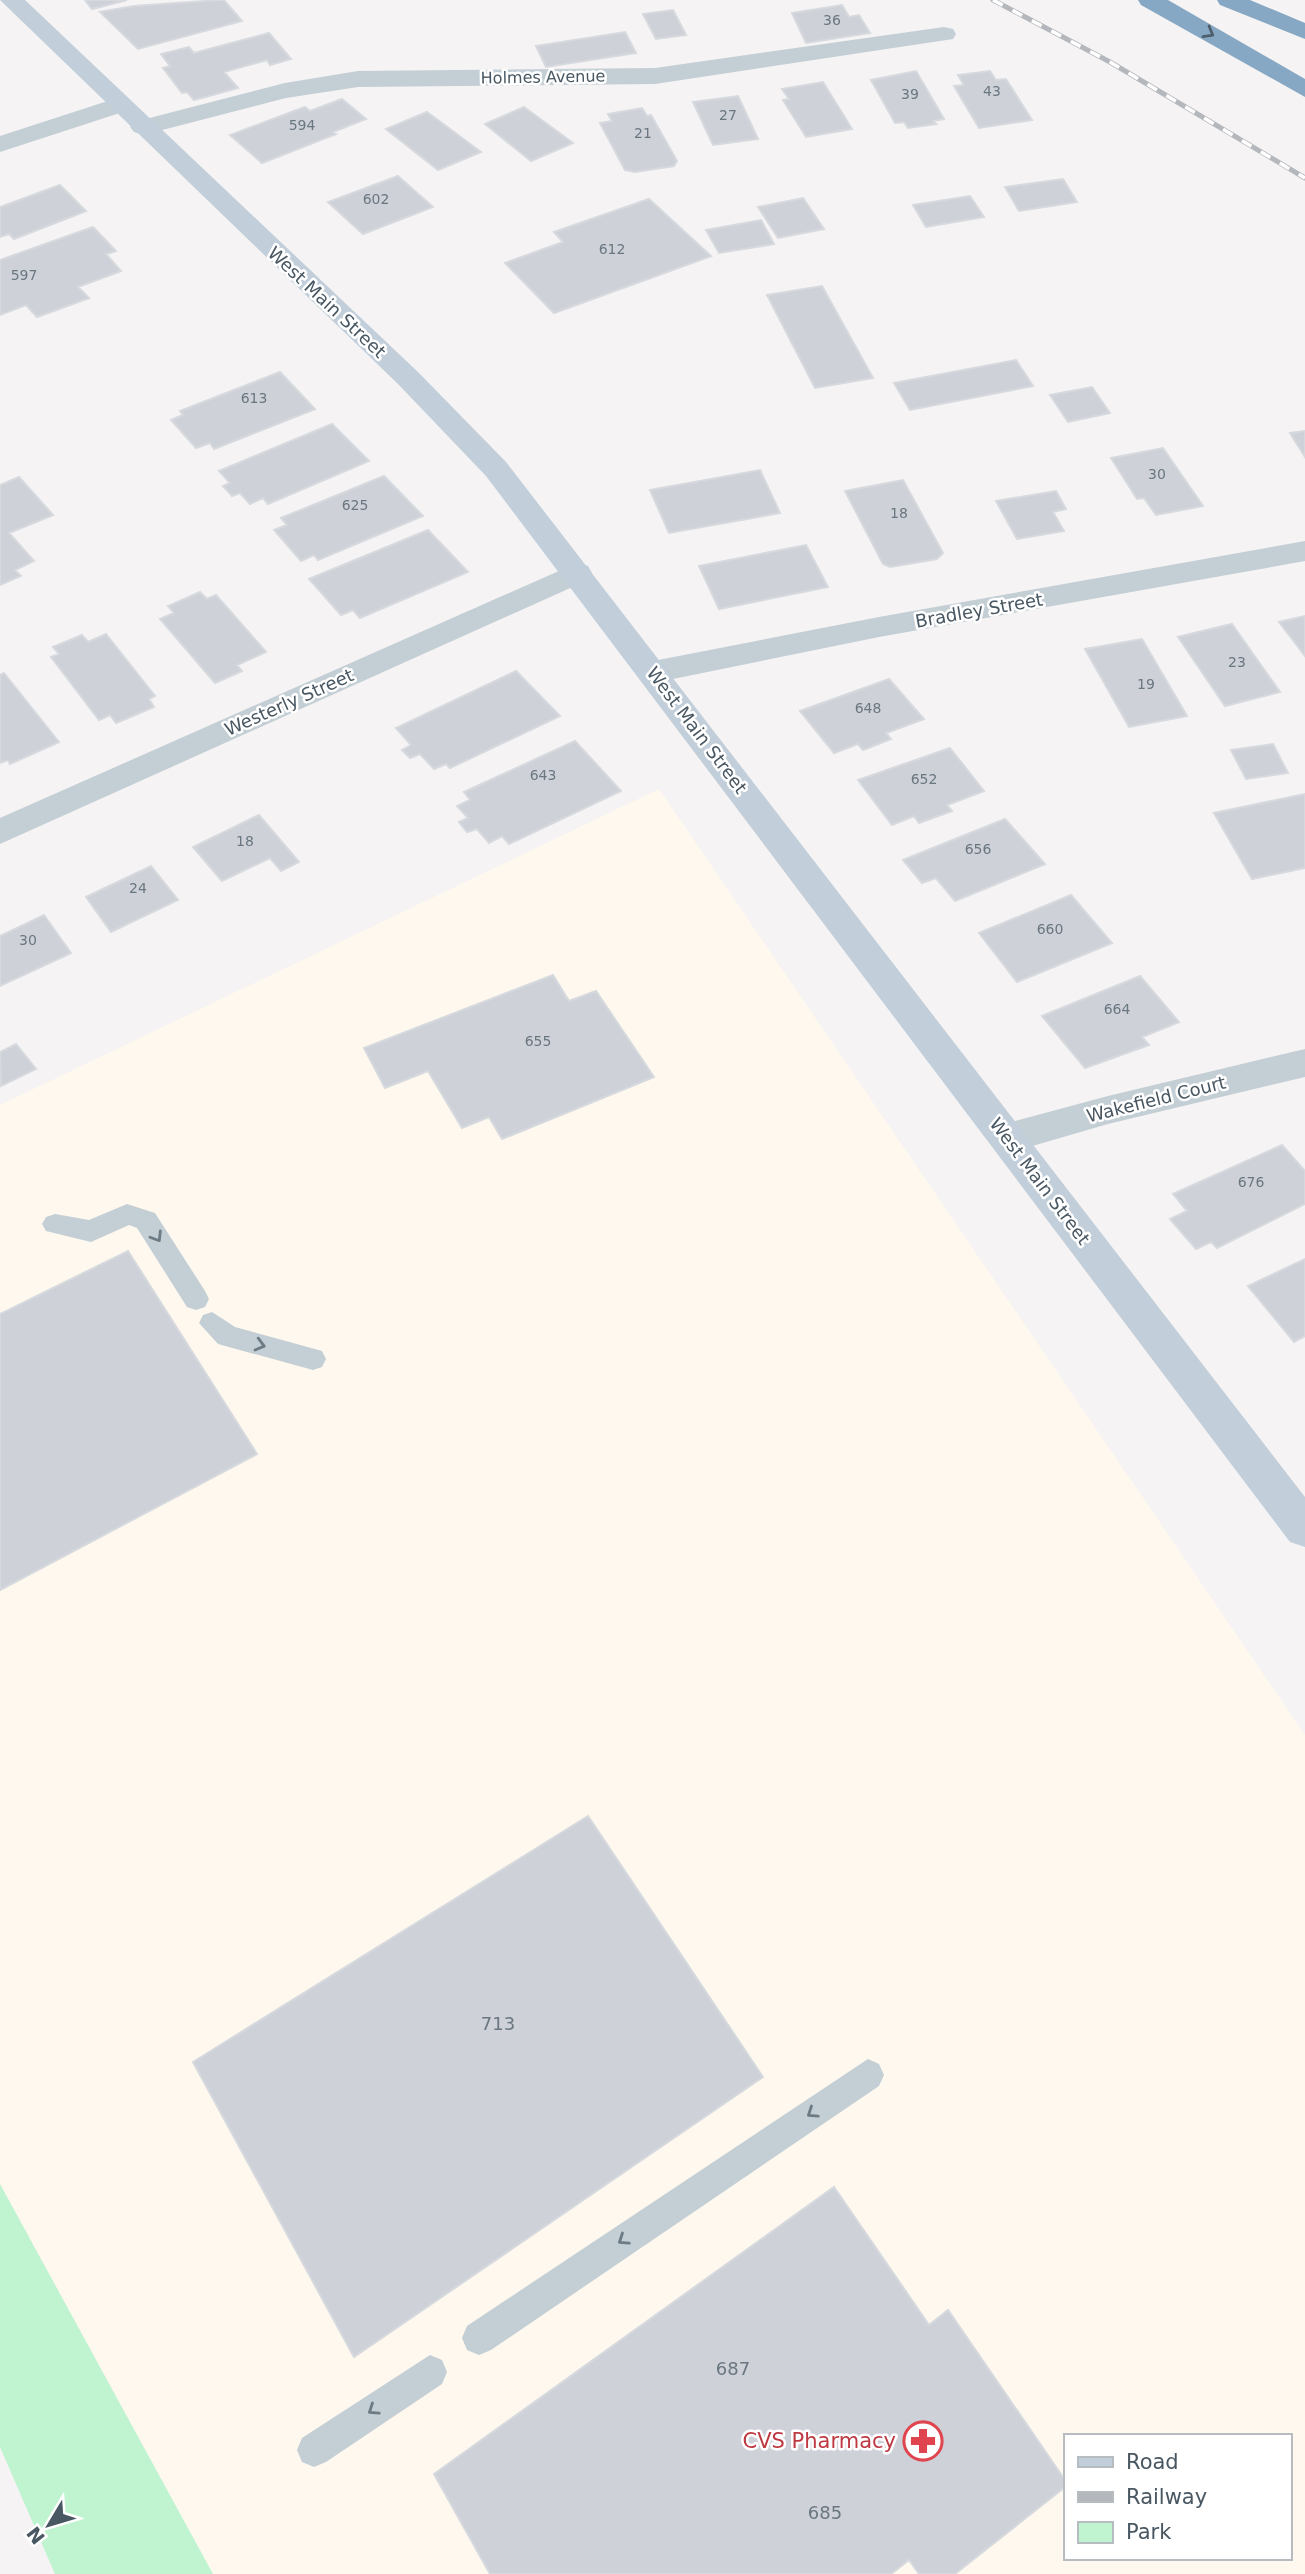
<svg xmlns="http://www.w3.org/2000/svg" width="1305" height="2574" font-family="'DejaVu Sans',sans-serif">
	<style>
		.commercial { fill: #fef8ee; fill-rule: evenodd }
		.green { fill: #c0f4d1 }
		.building { fill: #ced2d8; stroke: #d6d9de; stroke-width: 2 }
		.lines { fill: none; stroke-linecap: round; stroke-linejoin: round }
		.service { fill: #c3ced5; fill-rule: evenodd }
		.minor { fill: #c3ced5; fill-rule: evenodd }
		.secondary { fill: #c2cfda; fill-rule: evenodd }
		.motorway { fill: #87a8c4; fill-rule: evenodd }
		.rail-casing { stroke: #b4b8bd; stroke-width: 5 }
		.rail { stroke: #fff; stroke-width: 3.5; stroke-dasharray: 11; stroke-linecap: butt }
		.oneway { stroke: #4e5f6c }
		.oneway2 { stroke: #6d7b84 }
		.labels { text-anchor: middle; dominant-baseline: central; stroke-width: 5; stroke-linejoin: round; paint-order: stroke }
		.number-label { font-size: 14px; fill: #6a7680 }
		.far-street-label { font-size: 16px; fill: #485762; stroke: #fff }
		.street-label { font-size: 18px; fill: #485762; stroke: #fff }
		.near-number-label { font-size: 18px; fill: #6a7680 }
		.near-health-label { font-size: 21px; fill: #be3a42; stroke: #fff; text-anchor: end }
	</style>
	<rect width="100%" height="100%" fill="#f5f3f3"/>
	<path class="commercial" d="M 659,789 L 1305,1735 L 1305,2574 L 213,2574 L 0,2184 L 0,1105 ZM 1065,2436 L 1289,2436 L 1289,2558 L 1065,2558 Z"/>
	<path class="green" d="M 0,2184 L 213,2574 L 55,2574 L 0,2447 Z"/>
	<path class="building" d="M 85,0 L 127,0 L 92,9 Z
		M 219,0 L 224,0 L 242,21 L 138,49 L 100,12 L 134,6 Z
		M 842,5 L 849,17 L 859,15 L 870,33 L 806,43 L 792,13 Z
		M 673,10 L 686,35 L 656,39 L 643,14 Z
		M 625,32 L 636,53 L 546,67 L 536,46 Z
		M 269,33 L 291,59 L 270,65 L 267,60 L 224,72 L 238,88 L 194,100 L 187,92 L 182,93 L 163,68 L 170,66 L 161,54 L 189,47 L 194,53 Z
		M 916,71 L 944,119 L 933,121 L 936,124 L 908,128 L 904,122 L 895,123 L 871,80 Z
		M 990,71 L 996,80 L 1006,79 L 1032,120 L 979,128 L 954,86 L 964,85 L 958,75 Z
		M 823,82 L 852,129 L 806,137 L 783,100 L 789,99 L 782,89 Z
		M 738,96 L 758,139 L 713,145 L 693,102 Z
		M 342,99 L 366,119 L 333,132 L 336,134 L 262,163 L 230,135 L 305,107 L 310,111 Z
		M 524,107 L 573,143 L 531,161 L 485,124 Z
		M 642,108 L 647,116 L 651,115 L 677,161 L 674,166 L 635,172 L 625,170 L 600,123 L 612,121 L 608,114 Z
		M 427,112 L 481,152 L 438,170 L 386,129 Z
		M 398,176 L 433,207 L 363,234 L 328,202 Z
		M 1063,179 L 1077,202 L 1019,211 L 1005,187 Z
		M 60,185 L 86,211 L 14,239 L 9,234 L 0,237 L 0,207 Z
		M 970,196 L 984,217 L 926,227 L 913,205 Z
		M 803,198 L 824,229 L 778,238 L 758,207 Z
		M 649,199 L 711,256 L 554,313 L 505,263 L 563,242 L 554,232 Z
		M 761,220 L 774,244 L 719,253 L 706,230 Z
		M 93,227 L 116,251 L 106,254 L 121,271 L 78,287 L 89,298 L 37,317 L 26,305 L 0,315 L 0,260 Z
		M 822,286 L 873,378 L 815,388 L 767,295 Z
		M 1016,360 L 1033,386 L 910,410 L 894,383 Z
		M 280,372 L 315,409 L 214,449 L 210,443 L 196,448 L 171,420 L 183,415 L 180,411 Z
		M 1092,387 L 1110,413 L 1068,422 L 1050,395 Z
		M 332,424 L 369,461 L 268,504 L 263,498 L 250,504 L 240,493 L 232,496 L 223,486 L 230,483 L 219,471 Z
		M 1305,431 L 1305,457 L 1290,433 Z
		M 1163,448 L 1203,506 L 1156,515 L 1144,498 L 1137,499 L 1111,458 Z
		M 760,470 L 780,513 L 669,533 L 650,490 Z
		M 384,476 L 423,516 L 318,560 L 314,555 L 301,561 L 274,530 L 287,525 L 281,518 Z
		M 19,477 L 53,515 L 9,533 L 34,561 L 15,570 L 21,576 L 0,585 L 0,485 Z
		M 903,480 L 943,553 L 937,559 L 890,567 L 883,564 L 845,491 Z
		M 1056,491 L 1066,509 L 1053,512 L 1064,531 L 1017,539 L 996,501 Z
		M 428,530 L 468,572 L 360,618 L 353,610 L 341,615 L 309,579 Z
		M 806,545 L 828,587 L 719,609 L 699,566 Z
		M 200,592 L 207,599 L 216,595 L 266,652 L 237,665 L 242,671 L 215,683 L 160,619 L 174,613 L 168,606 Z
		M 1305,616 L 1305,656 L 1279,622 Z
		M 1232,624 L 1280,692 L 1225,706 L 1178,637 Z
		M 106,634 L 155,696 L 149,699 L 154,707 L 116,723 L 110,715 L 99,720 L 51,657 L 59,654 L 53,647 L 82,635 L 88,642 Z
		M 1142,639 L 1187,716 L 1129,727 L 1085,649 Z
		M 516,671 L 560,716 L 450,768 L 446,764 L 434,769 L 420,754 L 410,758 L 402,750 L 411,745 L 396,728 Z
		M 4,673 L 59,742 L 10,764 L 8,760 L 0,763 L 0,675 Z
		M 889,679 L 924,719 L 886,733 L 891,739 L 863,750 L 858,744 L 834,753 L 800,711 Z
		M 575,741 L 621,791 L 509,844 L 502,836 L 489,843 L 477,829 L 467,832 L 459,822 L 468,818 L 457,806 L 470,800 L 464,792 Z
		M 1273,744 L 1288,773 L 1246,779 L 1231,750 Z
		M 950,748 L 984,791 L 947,805 L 952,811 L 919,823 L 914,816 L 892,825 L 858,780 Z
		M 1305,794 L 1305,868 L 1252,879 L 1214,813 Z
		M 259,815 L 299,862 L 281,871 L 270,858 L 222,881 L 193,847 Z
		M 1005,819 L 1045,864 L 955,901 L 936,878 L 922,883 L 903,860 Z
		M 151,866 L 178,900 L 111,932 L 86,897 Z
		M 1071,895 L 1112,943 L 1017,982 L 979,933 Z
		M 44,915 L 71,953 L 0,986 L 0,936 Z
		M 553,975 L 569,1001 L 596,991 L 654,1077 L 502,1139 L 489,1117 L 462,1128 L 428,1071 L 385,1088 L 364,1048 Z
		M 1140,976 L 1179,1022 L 1142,1037 L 1149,1045 L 1085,1068 L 1042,1016 Z
		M 16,1044 L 36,1069 L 1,1086 L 0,1052 Z
		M 1282,1145 L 1305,1171 L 1305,1204 L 1217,1248 L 1211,1242 L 1196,1249 L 1170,1219 L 1187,1211 L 1173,1194 Z
		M 128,1251 L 257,1454 L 0,1590 L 0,1314 Z
		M 1305,1259 L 1305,1336 L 1294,1342 L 1248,1286 Z
		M 588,1816 L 763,2077 L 354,2357 L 193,2062 Z
		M 834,2187 L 929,2325 L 948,2310 L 1065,2480 L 1065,2487 L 955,2574 L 919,2574 L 909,2560 L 891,2574 L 490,2574 L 434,2474 Z"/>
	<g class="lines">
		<path class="service" d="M 127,1204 L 155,1213 L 205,1291 L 209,1299 L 205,1307 L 196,1310 L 187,1307 L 137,1228 L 129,1225 L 91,1242 L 46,1231 L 42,1224 L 46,1217 L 55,1214 L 89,1220 Z
			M 212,1312 L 235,1327 L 322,1351 L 326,1359 L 322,1367 L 313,1370 L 218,1344 L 199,1323 L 203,1315 Z
			M 868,2059 L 879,2064 L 884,2075 L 879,2086 L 491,2350 L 479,2355 L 467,2350 L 462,2338 L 467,2326 Z
			M 430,2355 L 442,2360 L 447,2372 L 442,2384 L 326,2462 L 314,2467 L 302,2462 L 297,2450 L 302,2438 Z"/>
		<path class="minor" d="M 944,27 L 953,29 L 956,34 L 953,39 L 655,84 L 358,87 L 286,98 L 143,135 L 134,132 L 130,127 L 134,122 L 285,83 L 358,71 L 655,68 Z
			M 120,97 L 129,100 L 133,105 L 129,110 L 0,152 L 0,136 Z
			M 1305,541 L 1305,561 L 879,637 L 653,683 L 642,680 L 637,672 L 642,664 L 653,661 L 879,617 Z
			M 577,563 L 588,566 L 592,573 L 588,580 L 0,844 L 0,818 Z
			M 1305,1049 L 1305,1077 L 1108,1124 L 1008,1153 L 995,1148 L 990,1138 L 995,1128 L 1008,1123 L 1108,1096 Z"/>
		<path class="secondary" d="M 0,0 L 25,0 L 418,372 L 506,462 L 1305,1497 L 1305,1547 L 1290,1542 L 486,476 L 398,384 Z"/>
		<path class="motorway" d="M 1138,0 L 1168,0 L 1305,79 L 1305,97 L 1141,5 Z
			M 1217,0 L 1250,0 L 1305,23 L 1305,39 L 1220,5 Z"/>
		<g class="rail-casing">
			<path id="rail" d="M 993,0 L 1110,62 L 1305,178"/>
		</g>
		<use href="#rail" class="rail"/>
	</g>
	<defs><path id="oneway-chevron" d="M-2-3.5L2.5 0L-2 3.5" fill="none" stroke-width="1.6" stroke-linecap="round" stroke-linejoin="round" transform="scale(1.75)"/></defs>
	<use class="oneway" href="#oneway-chevron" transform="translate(1209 33) rotate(30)"/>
	<g class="oneway2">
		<use href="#oneway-chevron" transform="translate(157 1237) rotate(58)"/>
		<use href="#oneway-chevron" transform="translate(260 1345) rotate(15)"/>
		<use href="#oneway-chevron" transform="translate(812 2113) rotate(146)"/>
		<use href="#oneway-chevron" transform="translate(623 2240) rotate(146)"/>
		<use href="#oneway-chevron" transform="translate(373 2410) rotate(146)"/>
	</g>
	<defs>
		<g id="pharmacy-ring" transform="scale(2.0125)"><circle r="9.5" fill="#fff" stroke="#e0444e" stroke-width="1.5"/><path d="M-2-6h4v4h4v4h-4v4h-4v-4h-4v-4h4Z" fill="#e0444e"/></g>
	</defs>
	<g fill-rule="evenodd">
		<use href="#pharmacy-ring" x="923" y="2441"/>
	</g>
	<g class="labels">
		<g class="number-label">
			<text x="832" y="20">36</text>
			<text x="992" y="91">43</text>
			<text x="910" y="94">39</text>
			<text x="728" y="115">27</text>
			<text x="302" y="125">594</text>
			<text x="643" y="133">21</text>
			<text x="376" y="199">602</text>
			<text x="612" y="249">612</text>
			<text x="24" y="275">597</text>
			<text x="254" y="398">613</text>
			<text x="1157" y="474">30</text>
			<text x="355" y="505">625</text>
			<text x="899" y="513">18</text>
			<text x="1237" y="662">23</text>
			<text x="1146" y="684">19</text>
			<text x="868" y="708">648</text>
			<text x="543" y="775">643</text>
			<text x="924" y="779">652</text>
			<text x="245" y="841">18</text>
			<text x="978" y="849">656</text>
			<text x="138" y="888">24</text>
			<text x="1050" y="929">660</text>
			<text x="28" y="940">30</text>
			<text x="1117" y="1009">664</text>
			<text x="538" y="1041">655</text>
			<text x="1251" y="1182">676</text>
		</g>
		<g class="far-street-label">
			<text transform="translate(543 77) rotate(-1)">Holmes Avenue</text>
		</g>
		<g class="street-label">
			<text transform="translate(327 302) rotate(43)">West Main Street</text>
			<text transform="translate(979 610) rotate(-10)">Bradley Street</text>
			<text transform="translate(289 702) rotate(-24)">Westerly Street</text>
			<text transform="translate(697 730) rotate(53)">West Main Street</text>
			<text transform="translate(1156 1099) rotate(-14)">Wakefield Court</text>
			<text transform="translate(1040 1181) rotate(53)">West Main Street</text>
		</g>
		<g class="near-number-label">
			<text x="498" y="2023">713</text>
			<text x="733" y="2368">687</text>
			<text x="825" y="2512">685</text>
		</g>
		<g class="near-health-label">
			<text x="896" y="2441">CVS Pharmacy</text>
		</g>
	</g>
	<rect x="1064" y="2434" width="228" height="126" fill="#ffffff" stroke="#b6bcc0" stroke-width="2"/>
	<rect x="1078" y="2457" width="35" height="10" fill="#c2cfda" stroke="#b6bcc0" stroke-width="2"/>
	<text x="1126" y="2469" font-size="21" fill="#485762">Road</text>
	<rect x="1078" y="2492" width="35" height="10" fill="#b4b8bd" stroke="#b6bcc0" stroke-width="2"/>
	<text x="1126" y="2504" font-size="21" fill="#485762">Railway</text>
	<rect x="1078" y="2522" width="35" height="21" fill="#c0f4d1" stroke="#b6bcc0" stroke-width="2"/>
	<text x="1126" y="2539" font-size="21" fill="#485762">Park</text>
	<g transform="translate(49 2525) rotate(232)" stroke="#ffffff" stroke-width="5" paint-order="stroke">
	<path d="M0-5L12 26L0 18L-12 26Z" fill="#485762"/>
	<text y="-10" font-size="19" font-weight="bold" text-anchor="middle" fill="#485762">N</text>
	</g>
</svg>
